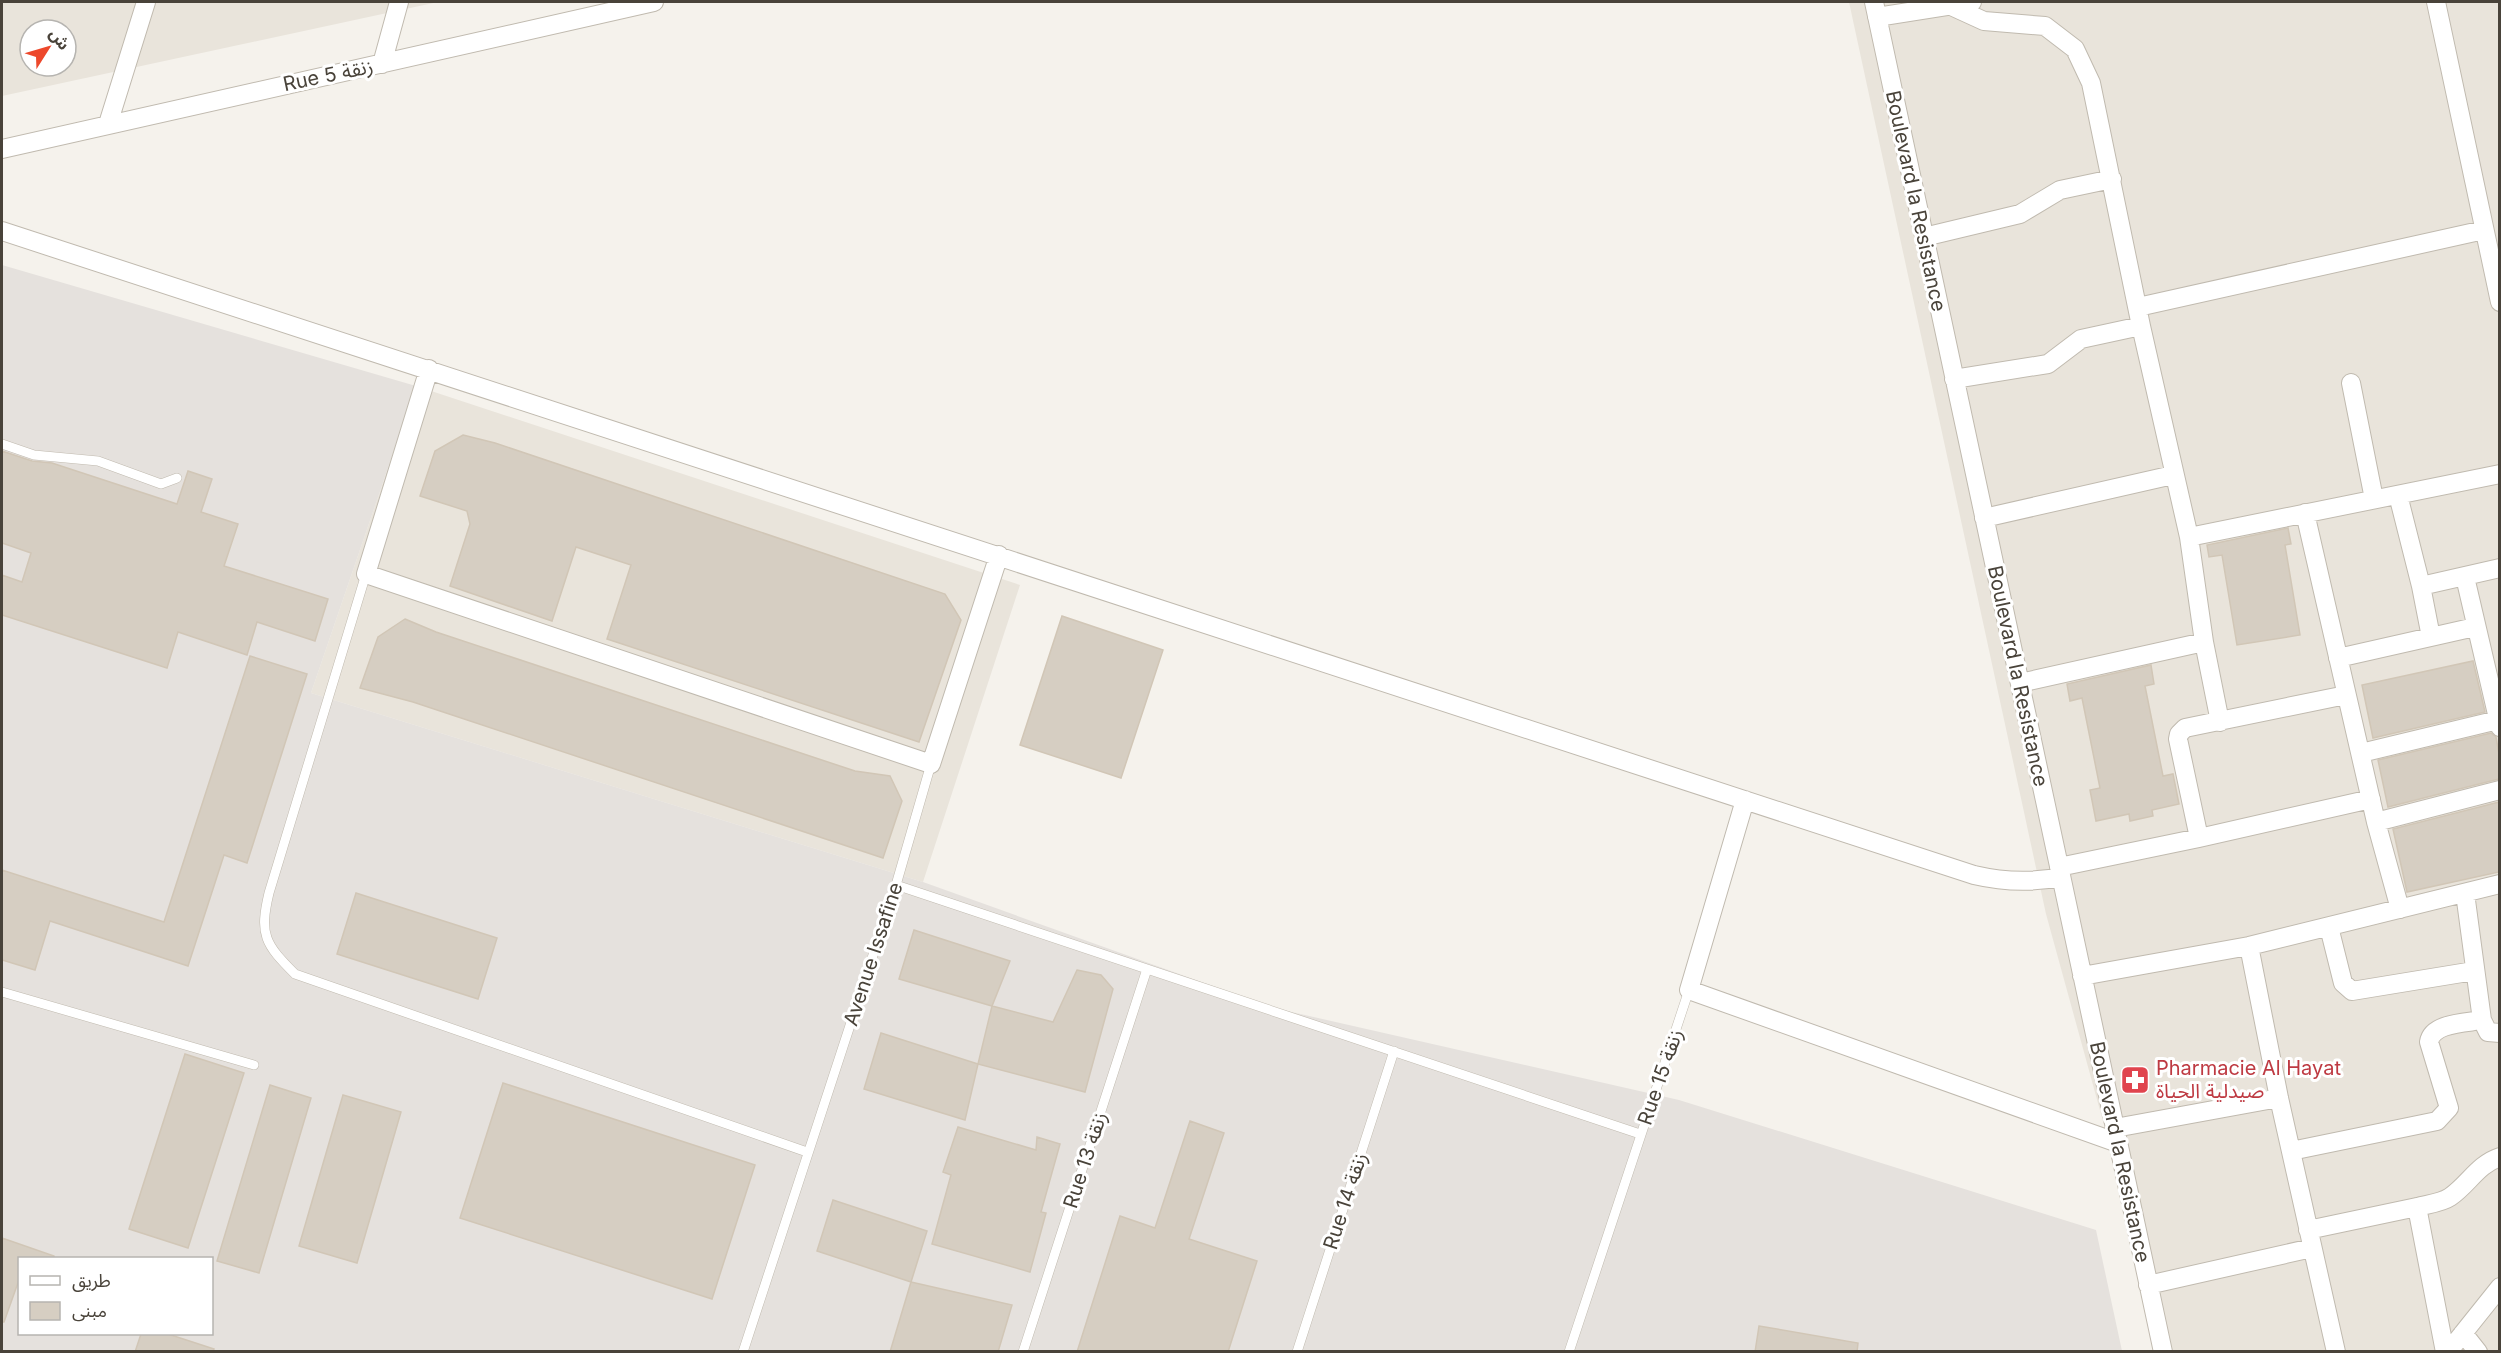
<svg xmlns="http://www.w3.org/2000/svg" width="2501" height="1353" font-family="Inter,'Noto Sans Arabic',sans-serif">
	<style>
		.residential { fill: #e9e4db; fill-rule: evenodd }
		.industrial { fill: #e5e1dd; fill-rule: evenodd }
		.building { fill: #d6cec2; stroke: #d1c6b6; stroke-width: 1.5 }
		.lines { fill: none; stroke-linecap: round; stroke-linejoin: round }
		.service-casing { stroke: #c0baaf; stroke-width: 10 }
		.minor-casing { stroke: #c0baaf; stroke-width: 20 }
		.service { stroke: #fff; stroke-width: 9 }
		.minor { stroke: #fff; stroke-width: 18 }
		.labels { text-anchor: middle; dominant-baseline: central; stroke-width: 6; stroke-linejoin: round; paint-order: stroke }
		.street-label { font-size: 20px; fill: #49433a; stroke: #fff }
		.health-label { font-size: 20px; fill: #be3a42; stroke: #fff; text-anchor: start }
	</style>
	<rect width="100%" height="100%" fill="#f5f2ec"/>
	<path class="residential" d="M 2,2 L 438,2 L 2,96 ZM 30,30 L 66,30 L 66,66 L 30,66 Z
		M 1849,2 L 2499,2 L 2499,1351 L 2164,1351 L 2148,1285 L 2046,914 Z
		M 416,386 L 1020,585 L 923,882 L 311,693 Z"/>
	<path class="industrial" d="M 2,265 L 416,386 L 311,693 L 923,882 L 1274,1008 L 1679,1100 L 2096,1230 L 2122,1351 L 2,1351 ZM 20,1258 L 212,1258 L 212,1334 L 20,1334 Z"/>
	<path class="building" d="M 463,435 L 495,443 L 945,594 L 961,620 L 919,742 L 607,639 L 631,565 L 576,547 L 552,621 L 450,586 L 470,524 L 467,511 L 420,496 L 435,451 Z
		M 2,451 L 32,461 L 52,463 L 177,504 L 188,471 L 212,479 L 201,512 L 238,524 L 224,566 L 328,599 L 315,641 L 257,622 L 247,655 L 178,632 L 167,668 L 2,615 L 2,575 L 22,582 L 31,553 L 2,543 Z
		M 2288,528 L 2291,544 L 2285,545 L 2300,635 L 2237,645 L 2222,555 L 2209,557 L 2207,545 Z
		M 1062,616 L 1163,650 L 1121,778 L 1020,745 Z
		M 405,619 L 436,632 L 855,771 L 890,776 L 902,801 L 883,858 L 413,702 L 360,688 L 378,637 Z
		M 250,656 L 307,674 L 247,863 L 224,855 L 188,966 L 50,921 L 35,970 L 2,960 L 2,870 L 164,922 Z
		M 2473,661 L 2485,712 L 2373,738 L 2362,685 Z
		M 2151,665 L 2154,684 L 2145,686 L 2163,776 L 2173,774 L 2179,804 L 2152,810 L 2153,816 L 2130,821 L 2129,814 L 2096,821 L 2090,790 L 2100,788 L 2082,698 L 2070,701 L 2067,684 Z
		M 2491,733 L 2496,737 L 2499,754 L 2499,779 L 2388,807 L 2378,760 Z
		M 2499,802 L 2499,872 L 2407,892 L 2393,829 Z
		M 356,893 L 497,938 L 478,999 L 337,954 Z
		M 914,930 L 1010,961 L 992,1006 L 899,979 Z
		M 1077,970 L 1101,975 L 1113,989 L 1085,1092 L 978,1064 L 992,1006 L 1053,1022 Z
		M 881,1033 L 978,1064 L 965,1120 L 864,1089 Z
		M 185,1054 L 244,1073 L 188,1248 L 129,1229 Z
		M 503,1083 L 755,1165 L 712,1299 L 460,1218 Z
		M 270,1085 L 311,1098 L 259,1273 L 217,1261 Z
		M 343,1095 L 401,1112 L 357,1263 L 299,1246 Z
		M 1190,1121 L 1224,1133 L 1189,1239 L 1257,1261 L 1228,1352 L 1077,1352 L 1120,1216 L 1155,1228 Z
		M 958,1127 L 1036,1150 L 1037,1137 L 1060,1144 L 1041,1212 L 1046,1213 L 1030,1272 L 932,1244 L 951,1175 L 943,1172 Z
		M 833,1200 L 927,1231 L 911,1282 L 817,1251 Z
		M 2,1238 L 54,1256 L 54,1258 L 20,1258 L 20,1277 L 4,1322 L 2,1322 Z
		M 911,1282 L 1012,1305 L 998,1352 L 890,1352 Z
		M 1759,1326 L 1858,1343 L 1857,1352 L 1755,1352 Z
		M 141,1334 L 168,1334 L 214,1349 L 213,1352 L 135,1352 Z"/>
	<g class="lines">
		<g class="service-casing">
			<path id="service" d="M 2,444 L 34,455 L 98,461 L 161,484 L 177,478
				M 366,574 L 269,893 C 259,935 265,944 295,974 L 807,1152
				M 896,885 L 1640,1134
				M 2,992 L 254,1065
				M 743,1352 L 896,885 L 931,764
				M 1023,1352 L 1147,969
				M 1297,1352 L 1394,1051
				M 1569,1352 L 1689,990"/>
		</g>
		<g class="minor-casing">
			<path id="minor" d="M 1874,2 L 2163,1352
				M 2436,2 L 2500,302
				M 1949,5 L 1984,21 L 2045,26 L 2075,49 L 2091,83 L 2141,326 L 2189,537 L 2204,642 L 2220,722
				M 1877,17 L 1972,2
				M 382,64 L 399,2
				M 108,124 L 146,2
				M 2,149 L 654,2
				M 2,231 L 1974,875 C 2004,882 2031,883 2061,877
				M 1924,237 L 2020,214 L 2060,190 L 2112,179
				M 2138,307 L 2484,230
				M 429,369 L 366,574 L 931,764 L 999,555
				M 1954,379 L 2048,364 L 2081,339 L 2141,326
				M 2351,383 L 2374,499
				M 2398,495 L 2421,586 L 2431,637
				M 2305,513 L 2376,822 L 2400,909
				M 1984,518 L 2173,475
				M 2189,537 L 2500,474
				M 2465,577 L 2500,727
				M 2421,586 L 2500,568
				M 2338,658 L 2475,627
				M 2020,683 L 2204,642
				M 2361,753 L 2498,720
				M 1745,800 L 1689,990 L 2118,1143
				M 2376,822 L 2500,790
				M 2199,838 L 2178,739 L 2179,734 L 2185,728 L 2346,695
				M 2059,867 L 2199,838 L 2371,799
				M 2465,893 L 2482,1020 L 2488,1032 L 2500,1033
				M 2329,927 L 2343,983 L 2352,991 L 2474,971
				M 2249,946 L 2279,1098 L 2336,1352
				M 2082,976 L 2249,946 L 2500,884
				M 2115,1128 L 2279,1098
				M 2291,1151 L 2437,1121 L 2449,1108 L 2429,1042 C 2432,1023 2465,1023 2482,1020
				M 2308,1230 L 2417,1207
				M 2148,1285 L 2312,1248
				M 2463,1333 L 2478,1352
				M 2445,1352 L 2417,1207 C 2428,1204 2441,1203 2450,1197 C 2468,1185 2478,1164 2500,1157
				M 2448,1352 L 2500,1287"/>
		</g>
		<use href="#service" class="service"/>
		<use href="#minor" class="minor"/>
	</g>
	<defs>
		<g id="pharmacy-square" transform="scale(1.5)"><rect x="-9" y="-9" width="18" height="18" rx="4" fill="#e0444e" stroke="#fff"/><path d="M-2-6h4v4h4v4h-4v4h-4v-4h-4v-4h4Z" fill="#fff"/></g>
	</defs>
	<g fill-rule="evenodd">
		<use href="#pharmacy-square" x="2135" y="1080"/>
	</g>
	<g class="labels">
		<g class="street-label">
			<text transform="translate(328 75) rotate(-12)">Rue 5 زنقة</text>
			<text transform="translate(1916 201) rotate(78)">Boulevard la Resistance</text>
			<text transform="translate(2018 676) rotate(78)">Boulevard la Resistance</text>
			<text transform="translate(873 954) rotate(-72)">Avenue Issafine</text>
			<text transform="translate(1660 1077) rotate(-71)">Rue 15 زنقة</text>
			<text transform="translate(2120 1152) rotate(78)">Boulevard la Resistance</text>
			<text transform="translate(1085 1160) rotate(-72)">Rue 13 زنقة</text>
			<text transform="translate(1345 1201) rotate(-72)">Rue 14 زنقة</text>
		</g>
		<g class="health-label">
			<text x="2156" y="1068">Pharmacie Al Hayat<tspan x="2156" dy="23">صيدلية الحياة</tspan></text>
		</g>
	</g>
	<rect width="2501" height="1353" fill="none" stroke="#49433a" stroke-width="6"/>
	<rect x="18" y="1257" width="195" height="78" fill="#ffffff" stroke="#b6b4b0" stroke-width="1.5"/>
	<rect x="30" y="1276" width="30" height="9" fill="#ffffff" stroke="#b6b4b0" stroke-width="1.5"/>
	<text x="72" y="1287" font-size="18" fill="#49433a">طريق</text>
	<rect x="30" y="1302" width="30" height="18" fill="#d6cec2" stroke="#b6b4b0" stroke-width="1.5"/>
	<text x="72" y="1317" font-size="18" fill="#49433a">مبنى</text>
	<g transform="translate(48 48) rotate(53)"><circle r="28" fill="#ffffff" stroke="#b6b4b0" stroke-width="1.5"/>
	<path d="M0-4.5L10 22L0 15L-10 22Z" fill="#ed482b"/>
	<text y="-9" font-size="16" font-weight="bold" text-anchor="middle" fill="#49433a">ش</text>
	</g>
</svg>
